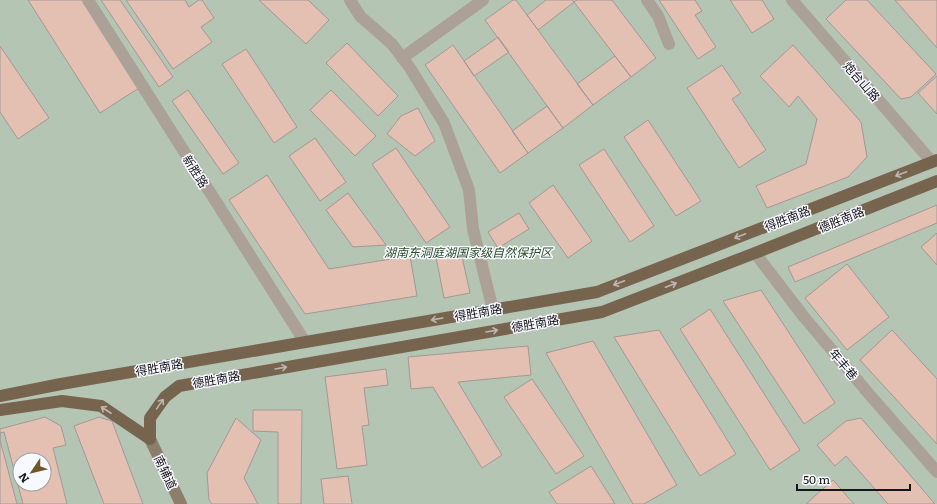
<svg xmlns="http://www.w3.org/2000/svg" width="937" height="504" font-family="Literata,'Noto Sans SC',serif">
	<style>
		.green { fill: #b5c5b3; fill-rule: evenodd }
		.building { fill: #e3c0b1; stroke: #a39894; fill-rule: evenodd }
		.lines { fill: none; stroke-linecap: round; stroke-linejoin: round }
		.minor { stroke: #aca196; stroke-width: 12 }
		.tertiary { stroke: #aca196; stroke-width: 12 }
		.secondary { stroke: #8d7d6c; stroke-width: 12 }
		.primary { stroke: #76644f; stroke-width: 12 }
		.oneway { stroke: #beb5b0 }
		.labels { text-anchor: middle; dominant-baseline: central; stroke-width: 3; stroke-linejoin: round; paint-order: stroke }
		.street-label { font-size: 12px; fill: #16161a; stroke: #f8f8ff }
		.park-label { font-size: 12px; font-style: italic; fill: #2b4e27; stroke: #f8f8ff }
	</style>
	<rect width="100%" height="100%" fill="#ebeaf5"/>
	<path class="green" d="M 0,0 L 937,0 L 937,504 L 0,504 ZM 20,460 L 44,460 L 44,484 L 20,484 Z"/>
	<path class="building" d="M 28,0 L 83,0 L 139,88 L 100,113 Z
		M 101,0 L 120,0 L 173,77 L 159,87 Z
		M 126,0 L 185,0 L 189,7 L 199,0 L 202,0 L 214,18 L 201,27 L 212,42 L 173,69 Z
		M 259,0 L 308,0 L 329,20 L 306,44 Z
		M 513,0 L 516,0 L 593,105 L 563,128 L 485,20 Z
		M 546,0 L 572,0 L 574,2 L 538,30 L 527,15 Z
		M 577,0 L 612,0 L 656,58 L 631,77 L 574,2 Z
		M 659,0 L 695,0 L 702,11 L 695,15 L 716,47 L 698,59 Z
		M 730,0 L 762,0 L 774,19 L 752,33 Z
		M 846,0 L 867,0 L 936,74 L 911,97 L 901,99 L 826,19 Z
		M 895,0 L 937,0 L 937,48 Z
		M 498,37 L 509,52 L 474,76 L 464,61 Z
		M 347,43 L 398,96 L 378,116 L 326,63 Z
		M 453,45 L 528,153 L 500,173 L 425,65 Z
		M 793,45 L 861,122 L 867,157 L 848,177 L 767,208 L 756,186 L 806,164 L 817,119 L 798,96 L 789,107 L 760,76 Z
		M 0,46 L 49,118 L 18,139 L 0,112 Z
		M 246,49 L 297,127 L 274,143 L 222,64 Z
		M 615,56 L 631,77 L 593,105 L 577,84 Z
		M 722,65 L 741,93 L 732,99 L 766,150 L 739,168 L 687,88 Z
		M 937,76 L 937,114 L 918,93 Z
		M 188,90 L 239,163 L 223,174 L 172,101 Z
		M 331,90 L 376,136 L 355,156 L 310,110 Z
		M 547,106 L 563,128 L 528,153 L 512,131 Z
		M 418,108 L 435,141 L 415,156 L 387,134 L 401,116 Z
		M 648,120 L 701,201 L 676,216 L 624,137 Z
		M 315,138 L 346,182 L 320,201 L 289,156 Z
		M 396,148 L 450,227 L 426,243 L 372,164 Z
		M 604,149 L 654,226 L 630,242 L 579,165 Z
		M 267,175 L 329,269 L 410,256 L 417,296 L 305,314 L 229,200 Z
		M 553,185 L 592,241 L 568,258 L 529,203 Z
		M 348,193 L 386,245 L 353,247 L 326,210 Z
		M 937,205 L 937,223 L 795,282 L 788,267 Z
		M 519,213 L 529,229 L 498,248 L 488,232 Z
		M 937,233 L 937,265 L 921,247 Z
		M 461,252 L 470,293 L 444,298 L 436,257 Z
		M 847,264 L 889,317 L 847,350 L 805,298 Z
		M 761,290 L 835,403 L 804,424 L 723,301 Z
		M 710,309 L 800,450 L 770,470 L 680,329 Z
		M 659,330 L 736,454 L 700,476 L 614,337 Z
		M 892,330 L 937,379 L 937,444 L 860,360 Z
		M 593,341 L 677,485 L 644,504 L 633,504 L 546,353 Z
		M 528,346 L 531,375 L 458,382 L 502,455 L 482,468 L 433,387 L 411,389 L 408,357 Z
		M 386,369 L 388,385 L 364,388 L 369,425 L 362,426 L 367,465 L 337,469 L 325,377 Z
		M 532,379 L 584,456 L 556,474 L 504,397 Z
		M 253,410 L 302,410 L 301,504 L 278,504 L 278,432 L 253,431 Z
		M 45,417 L 61,426 L 66,445 L 53,448 L 67,504 L 17,504 L 0,440 L 0,429 ZM 20,460 L 44,460 L 44,484 L 20,484 Z
		M 99,417 L 112,421 L 143,504 L 104,504 L 74,426 Z
		M 236,418 L 261,440 L 244,478 L 258,504 L 212,504 L 209,500 L 207,473 Z
		M 861,418 L 935,504 L 888,504 L 846,456 L 835,466 L 817,445 L 846,421 Z
		M 4,432 L 23,504 L 0,504 L 0,433 Z
		M 591,466 L 615,504 L 557,504 L 549,492 Z
		M 348,476 L 352,504 L 324,504 L 321,479 Z
		M 833,480 L 854,504 L 806,504 Z"/>
	<g class="lines">
		<path class="minor" d="M 88,0 L 305,342
			M 350,0 L 360,16 L 392,44 L 410,68 L 444,123 L 469,190 L 473,229 L 493,310
			M 647,0 L 658,16 L 669,44
			M 402,58 L 483,0
			M 755,253 L 804,317 L 869,394 L 937,472"/>
		<path class="tertiary" d="M 792,0 L 932,162"/>
		<path class="secondary" d="M 150,439 L 181,504"/>
		<path class="primary" d="M 0,396 L 61,384 L 597,292 L 937,160
			M 0,410 L 62,401 L 101,406 L 150,439
			M 150,439 L 150,418 L 165,397 L 179,386 L 602,312 L 755,253 L 937,181"/>
	</g>
	<defs><path id="oneway-shaft" d="M-6 0H5M1.5-3L5.5 0L1.5 3" fill="none" stroke-width="1.6" stroke-linecap="round" stroke-linejoin="round"/></defs>
	<g class="oneway">
		<use href="#oneway-shaft" transform="translate(901 174) rotate(159)"/>
		<use href="#oneway-shaft" transform="translate(740 236) rotate(159)"/>
		<use href="#oneway-shaft" transform="translate(619 283) rotate(159)"/>
		<use href="#oneway-shaft" transform="translate(671 285) rotate(-21)"/>
		<use href="#oneway-shaft" transform="translate(437 319) rotate(170)"/>
		<use href="#oneway-shaft" transform="translate(492 331) rotate(-10)"/>
		<use href="#oneway-shaft" transform="translate(281 368) rotate(-10)"/>
		<use href="#oneway-shaft" transform="translate(160 404) rotate(-55)"/>
		<use href="#oneway-shaft" transform="translate(106 410) rotate(-147)"/>
	</g>
	<g class="labels">
		<g class="street-label">
			<text transform="translate(862 81) rotate(49)">炮台山路</text>
			<text transform="translate(196 171) rotate(58)">新胜路</text>
			<text transform="translate(787 218) rotate(-21)">得胜南路</text>
			<text transform="translate(841 219) rotate(-22)">德胜南路</text>
			<text transform="translate(478 312) rotate(-10)">得胜南路</text>
			<text transform="translate(535 323) rotate(-10)">德胜南路</text>
			<text transform="translate(844 364) rotate(50)">年丰巷</text>
			<text transform="translate(159 367) rotate(-10)">得胜南路</text>
			<text transform="translate(216 379) rotate(-10)">德胜南路</text>
			<text transform="translate(166 472) rotate(65)">南辅道</text>
		</g>
		<g class="park-label">
			<text x="468" y="252">湖南东洞庭湖国家级自然保护区</text>
		</g>
	</g>
	<g transform="translate(32 472) rotate(235)"><circle r="19" fill="#f8f8ff" stroke="#9e9ea3"/>
	<path d="M0-3L7 15L0 10L-7 15Z" fill="#6f5728"/>
	<text y="-6" font-size="11" font-weight="bold" text-anchor="middle" fill="#16161a">N</text>
	</g>
	<path d="M797 484v6h113v-6" fill="none" stroke="#16161a" stroke-width="2"/>
	<text x="803" y="484" font-size="12" fill="#16161a" stroke="#f8f8ff" stroke-width="3" paint-order="stroke">50 m</text>
</svg>
